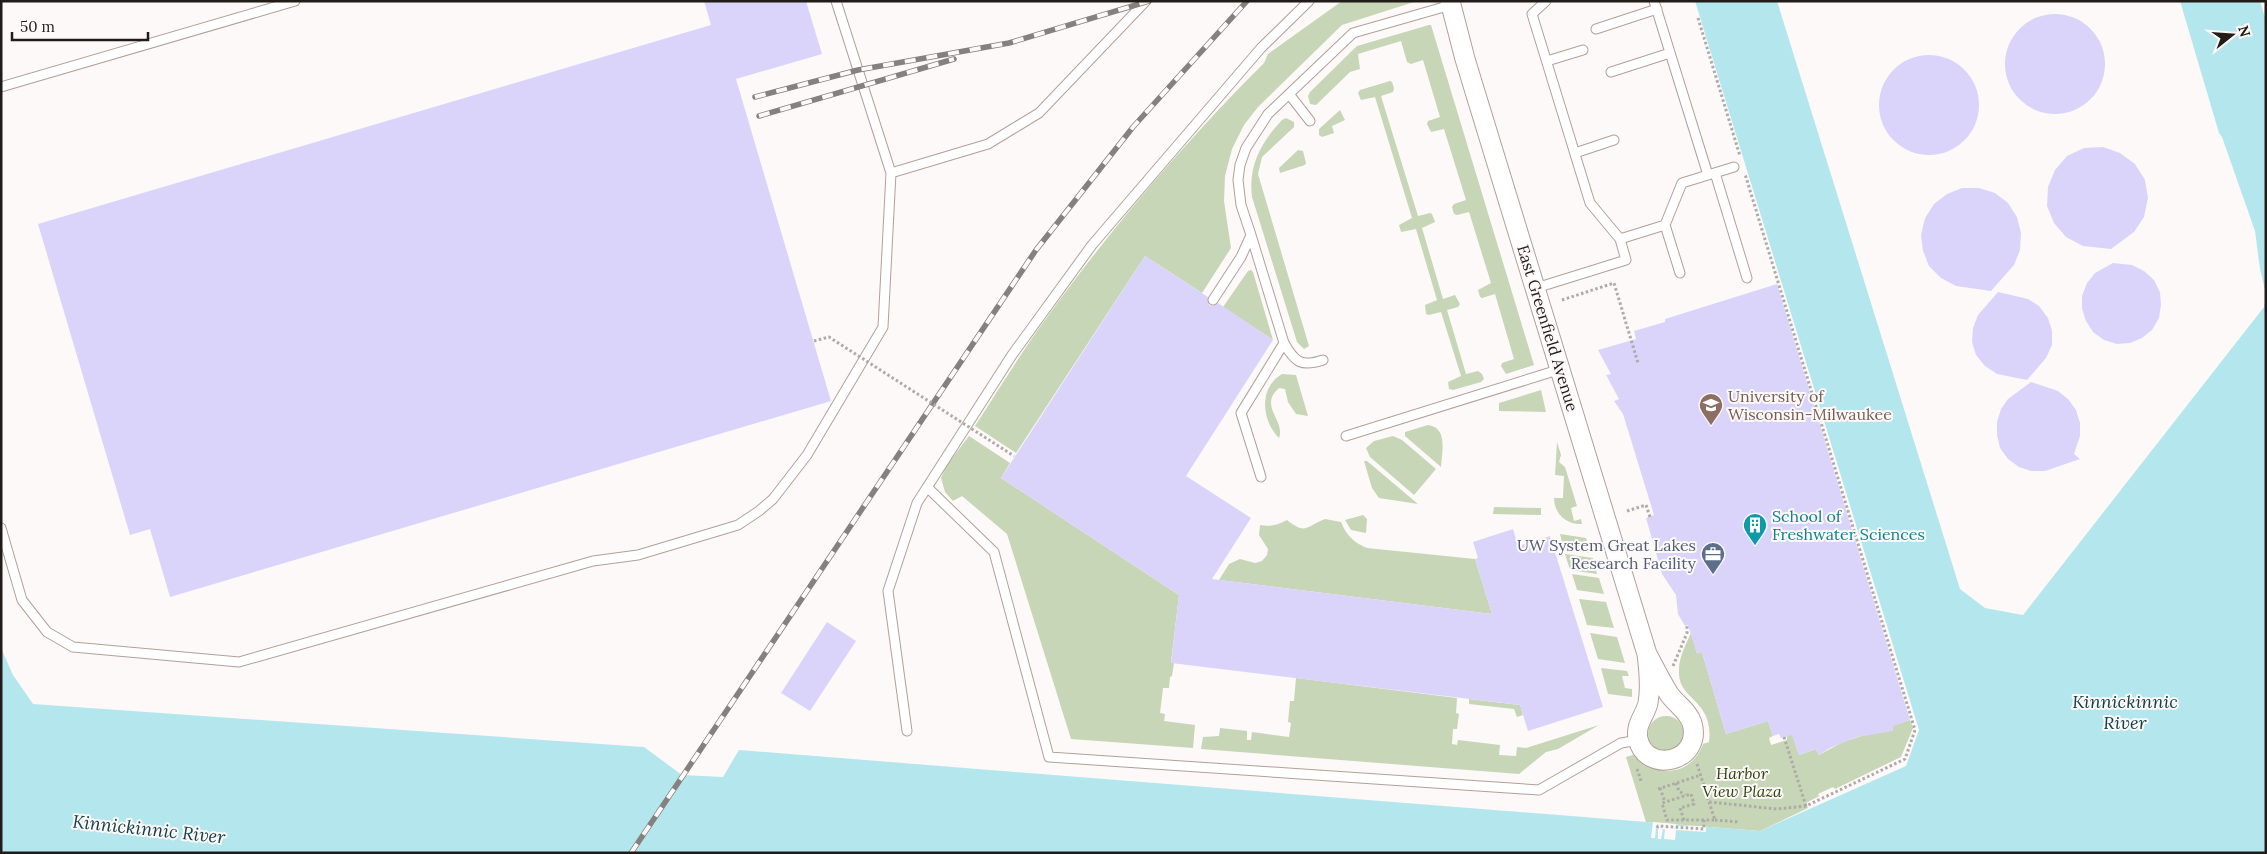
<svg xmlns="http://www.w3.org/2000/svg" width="2267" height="854" font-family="Lora,serif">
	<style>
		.green { fill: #c6d6b7 }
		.water { fill: #b4e6ee }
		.pier { fill: #fdf9f8 }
		.building { fill: #dad4fa }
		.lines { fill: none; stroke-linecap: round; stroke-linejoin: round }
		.lane-casing { stroke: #b2a098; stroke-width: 11 }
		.street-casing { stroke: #b2a098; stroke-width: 21 }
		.path { stroke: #afaaa8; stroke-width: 3; stroke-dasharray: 2.5 2.5; stroke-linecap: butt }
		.lane { stroke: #fff; stroke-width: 9 }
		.street { stroke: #fff; stroke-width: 19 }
		.rail-casing { stroke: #86817e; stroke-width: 5.5 }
		.rail { stroke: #fdf9f8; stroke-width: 4; stroke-dasharray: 11; stroke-linecap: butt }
		.path-bridge { stroke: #afaaa8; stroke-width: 3; stroke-dasharray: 2.5 2.5; stroke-linecap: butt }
		.labels { text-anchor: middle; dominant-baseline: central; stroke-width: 4; stroke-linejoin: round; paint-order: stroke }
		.street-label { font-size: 16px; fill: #221c18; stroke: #fdf9f8 }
		.education-label { font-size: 16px; fill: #785e54; stroke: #fdf9f8; text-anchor: start }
		.culture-label { font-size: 16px; fill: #0d838f; stroke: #fdf9f8; text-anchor: start }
		.service-label { font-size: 16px; fill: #4e5e75; stroke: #fdf9f8; text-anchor: end }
		.park-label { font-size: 16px; font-style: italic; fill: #2c430f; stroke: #fdf9f8 }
		.water-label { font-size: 18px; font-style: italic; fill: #134147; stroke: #fdf9f8 }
	</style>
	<rect width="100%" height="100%" fill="#fdf9f8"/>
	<path class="green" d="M 1342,1 L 1417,1 L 1342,25 L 1258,107 L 1244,125 L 1232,149 L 1225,176 L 1224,201 L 1231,248 L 1202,293 L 1145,256 L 1016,453 L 975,426 C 999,389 1022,351 1048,316 C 1113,226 1186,141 1264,63 L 1268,54 Z
		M 1429,25 L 1431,25 L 1534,365 L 1506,374 L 1501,366 L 1502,363 L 1514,359 L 1495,294 L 1482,298 L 1480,297 L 1478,290 L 1491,283 L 1469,212 L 1457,215 L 1454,214 L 1452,207 L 1454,204 L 1466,200 L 1444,129 L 1431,132 L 1427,124 L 1428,121 L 1440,117 L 1423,60 L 1411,64 L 1407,62 L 1401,41 L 1358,54 L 1360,69 L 1350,72 L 1316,105 L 1310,104 L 1308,96 L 1310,92 L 1357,46 Z
		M 1390,81 L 1392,82 L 1394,88 L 1393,92 L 1381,96 L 1418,216 L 1430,213 L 1432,214 L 1435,222 L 1422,228 L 1443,299 L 1455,295 L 1460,304 L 1458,307 L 1447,310 L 1466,374 L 1478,371 L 1482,374 L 1484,379 L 1481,382 L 1453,390 L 1449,389 L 1448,382 L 1461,376 L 1441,312 L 1429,315 L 1426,314 L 1425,305 L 1437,300 L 1416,229 L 1401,232 L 1399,225 L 1412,218 L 1375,97 L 1361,100 L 1358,93 L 1360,90 Z
		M 1340,110 L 1345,120 L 1332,126 L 1334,133 L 1322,137 L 1319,135 L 1319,129 Z
		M 1286,118 L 1294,122 L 1294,127 L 1262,157 L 1258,174 L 1309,346 L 1304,349 L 1297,342 L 1252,197 C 1248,166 1261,142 1282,120 Z
		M 1298,150 L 1303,151 L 1306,163 L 1305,165 L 1280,173 L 1279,168 Z
		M 1251,270 L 1253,272 L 1273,340 L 1223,307 L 1248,271 Z
		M 1282,374 L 1296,375 L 1308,416 L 1296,414 L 1288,402 L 1285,389 L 1279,388 C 1258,406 1286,421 1279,438 C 1262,421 1258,388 1282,374 Z
		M 1541,390 L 1546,412 L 1499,411 L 1499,403 Z
		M 1428,425 C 1448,428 1442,451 1441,467 L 1405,436 L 1405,432 Z
		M 969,436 L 1010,463 L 1001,478 L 1179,595 L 1171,662 L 1174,663 L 1172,676 L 1170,677 L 1169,688 L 1163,688 L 1160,713 L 1165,714 L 1164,721 L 1195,725 L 1193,748 L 1071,739 L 1007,534 L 962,496 L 953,501 L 945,492 L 941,478 L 947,465 Z
		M 1393,436 L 1402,440 L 1436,469 L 1414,495 L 1370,457 L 1366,448 L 1374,441 Z
		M 1557,442 L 1561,455 L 1559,462 L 1565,467 L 1577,506 L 1571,508 L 1574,521 L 1581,519 L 1582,524 C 1567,525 1554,514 1554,498 L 1563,498 L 1564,476 L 1555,475 Z
		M 1364,461 L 1367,461 L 1418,504 L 1379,498 L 1372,488 Z
		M 1494,507 L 1541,508 L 1541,515 L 1493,514 Z
		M 1363,515 L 1367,519 L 1366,533 L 1351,530 L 1345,520 Z
		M 1325,519 L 1341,522 C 1347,536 1353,542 1367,548 L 1475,559 L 1492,614 L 1219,580 L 1229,564 L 1240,559 L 1255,563 L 1262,561 L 1267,555 L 1268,549 L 1259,535 L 1260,525 C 1271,527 1277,525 1287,520 C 1306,535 1305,527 1325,519 Z
		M 1560,534 L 1586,538 L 1587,541 L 1584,542 L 1586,550 L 1590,550 L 1591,553 L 1564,550 Z
		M 1565,554 L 1593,558 L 1597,574 L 1570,570 Z
		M 1572,574 L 1599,578 L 1604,594 L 1577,590 Z
		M 1579,599 L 1606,602 L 1614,628 L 1587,625 Z
		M 1590,633 L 1617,637 L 1625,663 L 1598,659 Z
		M 1691,633 L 1697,653 L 1702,652 L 1726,734 L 1768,721 L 1773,736 L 1769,738 L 1771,745 L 1787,740 L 1787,732 L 1791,731 L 1799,755 L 1816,749 L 1819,755 L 1843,742 L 1910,720 L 1913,728 L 1901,757 L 1835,789 L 1833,787 L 1818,794 L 1819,796 L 1806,803 L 1808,808 L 1760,831 L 1646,822 L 1626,757 L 1636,754 C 1658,779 1691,776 1703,744 L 1709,742 C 1714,700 1680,701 1679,674 C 1678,659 1685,646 1691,633 Z
		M 1601,668 L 1627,671 L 1629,676 L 1622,676 L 1625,688 L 1632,689 L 1632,697 L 1608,694 Z
		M 1296,678 L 1457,698 L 1456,713 L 1459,714 L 1457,729 L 1453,729 L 1452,744 L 1457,745 L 1458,740 L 1500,745 L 1499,755 L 1516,756 L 1517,747 L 1526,748 L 1599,725 L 1558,749 L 1546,752 L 1519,774 L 1201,749 L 1203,737 L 1219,736 L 1220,728 L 1247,731 L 1247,740 L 1251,740 L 1252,732 L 1289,737 L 1291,723 L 1288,722 L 1290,701 L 1294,701 Z
		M 1469,699 L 1520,705 L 1523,715 L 1517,717 L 1514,709 L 1469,704 Z
		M1648 734a18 18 0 1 1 36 0a18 18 0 1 1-36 0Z"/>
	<path class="water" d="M 1695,1 L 1777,1 L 1960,589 L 1985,608 L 2023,615 L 2264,307 L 2266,297 L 2266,853 L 1,853 L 1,648 L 13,675 L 33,704 L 644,747 L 682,775 L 723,777 L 739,750 L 1760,831 L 1906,766 L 1919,730 Z
		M 2180,1 L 2260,1 L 2266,21 L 2266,294 L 2260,269 L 2255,231 L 2222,137 L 2219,133 Z"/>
	<path class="pier" d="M 1653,822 L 1676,824 L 1676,826 L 1706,826 L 1706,832 L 1676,830 L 1675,840 L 1664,839 L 1665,829 L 1663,829 L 1661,839 L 1658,839 L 1658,829 L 1656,828 L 1655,838 L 1651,838 Z"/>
	<path class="building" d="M 704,1 L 806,1 L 822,54 L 736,79 L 831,401 L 170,597 L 150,529 L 130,535 L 38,224 L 711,25 Z
		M2005 64a50 50 0 1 1 100 0a50 50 0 1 1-100 0Z
		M1879 105a50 50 0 1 1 100 0a50 50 0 1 1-100 0Z
		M 2103,147 L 2120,153 L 2135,164 L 2145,180 L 2148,198 L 2144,217 L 2134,232 L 2111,249 L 2083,246 L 2066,237 L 2054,223 L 2047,206 L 2048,187 L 2055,170 L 2067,156 L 2084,148 Z
		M 1962,188 L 1979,188 L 1995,193 L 2008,203 L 2017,217 L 2021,233 L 2020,250 L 2014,265 L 1991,291 L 1956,286 L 1941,278 L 1929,266 L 1923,251 L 1921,235 L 1925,218 L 1934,204 L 1947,194 Z
		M 1145,256 L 1208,297 L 1209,305 L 1213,306 L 1218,303 L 1273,340 L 1186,476 L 1251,518 L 1212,579 L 1492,614 L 1475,559 L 1478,558 L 1473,542 L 1513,529 L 1518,546 L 1550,536 L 1603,707 L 1528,731 L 1520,705 L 1171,663 L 1179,595 L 1001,478 Z
		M 2113,263 L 2132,265 L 2144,271 L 2154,280 L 2160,292 L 2161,305 L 2159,318 L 2152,330 L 2142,338 L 2130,343 L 2117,344 L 2104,340 L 2093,332 L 2086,321 L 2082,309 L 2082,296 L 2087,283 L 2095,273 Z
		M 1777,284 L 1910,720 L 1893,726 L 1893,731 L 1857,737 L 1830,748 L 1819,755 L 1816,749 L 1799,755 L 1792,735 L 1781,738 L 1779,734 L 1773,736 L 1768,721 L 1726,734 L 1702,652 L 1697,654 L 1688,625 L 1685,626 L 1678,614 L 1676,595 L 1662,574 L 1646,518 L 1654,515 L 1623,414 L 1614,401 L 1619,399 L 1606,375 L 1611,374 L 1598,350 L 1636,339 L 1634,331 L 1665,322 L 1665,319 Z
		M 1998,292 L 2028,299 L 2039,306 L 2048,318 L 2052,331 L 2052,345 L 2046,358 L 2027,380 L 1997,374 L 1985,366 L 1976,355 L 1972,342 L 1973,328 L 1978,315 Z
		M 2031,382 L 2058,391 L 2068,399 L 2076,410 L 2080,423 L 2080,436 L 2074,454 L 2080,459 L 2045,471 L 2031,471 L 2019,467 L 2008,459 L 2000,448 L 1997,435 L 1997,422 L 2001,409 L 2008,399 Z
		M 827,622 L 856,641 L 810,711 L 781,693 Z"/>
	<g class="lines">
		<g class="lane-casing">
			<path id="lane" d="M 1654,1 L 1708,175
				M 1596,29 L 1657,9
				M 1547,61 L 1583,50
				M 1611,72 L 1670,53
				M 1,87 L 295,1
				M 1289,94 L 1310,121
				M 1575,153 L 1614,140
				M 891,173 L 988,144 L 1039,113 L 1146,1
				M 1715,173 L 1747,278
				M 1665,225 L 1680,273
				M 1251,235 L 1284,343 C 1295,363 1302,367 1323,360
				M 1620,239 L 1665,225 L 1682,183 L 1734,167
				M 1536,288 L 1626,260 L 1620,239 L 1590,203 L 1532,14 L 1546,1
				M 1213,300 L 1241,257 L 1251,235 L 1241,205 L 1238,180 L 1240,165 L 1246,148 L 1268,114 L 1353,33 L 1451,5
				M 1346,436 L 1561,369
				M 1261,477 L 1241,413 L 1284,343
				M 928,488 L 994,552 L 1049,757 L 1539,790 L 1621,743 L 1639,740
				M 1,528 L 22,600 L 47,632 L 73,647 L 239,662 L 593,561 L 638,555 L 738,525 L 759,511 L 773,499 L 807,455 L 883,327 L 891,173 L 836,1
				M 907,731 L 888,591 L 917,503 L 1012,355 L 1092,245 L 1261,48 L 1309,1"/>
		</g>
		<g class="street-casing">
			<path id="street" d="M 1450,1 L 1465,59 L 1647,654
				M 1647,654 C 1654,667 1661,681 1669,694 C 1676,704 1688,711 1692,723 C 1703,762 1646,775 1638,739 C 1635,724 1645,716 1648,703 C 1651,687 1649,670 1647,654 Z"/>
		</g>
		<path class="path" d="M 1698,18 L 1740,156
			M 1562,300 L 1614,283 L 1638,363
			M 1627,511 L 1646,505 L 1650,517
			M 1673,666 L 1687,633 L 1687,625
			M 1784,737 L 1806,806
			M 1697,764 L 1709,802 L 1777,809 L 1806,806 L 1905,759 L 1915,730 L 1745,174
			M 1637,769 L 1641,781
			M 1676,783 L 1679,791 L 1685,795
			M 1660,788 L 1665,802
			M 1658,789 L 1701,775
			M 1684,820 L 1680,808 L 1694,804 L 1691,794 L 1662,803 L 1667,820 L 1704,820
			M 1715,820 L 1739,822
			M 1657,828 L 1658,826 L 1704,829 L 1704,820 L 1715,820 L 1709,802"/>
		<use href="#lane" class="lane"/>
		<use href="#street" class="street"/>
		<g class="rail-casing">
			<path id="rail" d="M 755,97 L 858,70 L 1009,43 L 1149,1
				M 759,116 L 954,59
				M 631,853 L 1036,250 L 1133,127 L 1247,1"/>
		</g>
		<use href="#rail" class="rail"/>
		<path class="path-bridge" d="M 814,341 L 829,337 L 1014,456"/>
	</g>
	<defs>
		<g id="university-pin" transform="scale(1.25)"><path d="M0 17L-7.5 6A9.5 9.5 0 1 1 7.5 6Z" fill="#8d6e63" stroke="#fdf9f8"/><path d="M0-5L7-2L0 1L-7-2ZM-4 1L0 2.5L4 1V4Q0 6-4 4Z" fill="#fff"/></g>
		<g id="building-pin" transform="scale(1.25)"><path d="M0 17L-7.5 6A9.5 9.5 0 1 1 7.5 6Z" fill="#0f9aa8" stroke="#fdf9f8"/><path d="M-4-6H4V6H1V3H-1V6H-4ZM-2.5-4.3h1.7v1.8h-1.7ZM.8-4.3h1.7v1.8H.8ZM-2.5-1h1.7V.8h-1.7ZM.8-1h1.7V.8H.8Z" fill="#fff"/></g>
		<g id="office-pin" transform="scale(1.25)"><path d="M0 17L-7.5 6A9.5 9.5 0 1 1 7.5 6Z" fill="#5c6f8a" stroke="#fdf9f8"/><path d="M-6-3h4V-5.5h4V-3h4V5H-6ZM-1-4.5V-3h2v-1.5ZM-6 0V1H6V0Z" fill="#fff"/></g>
	</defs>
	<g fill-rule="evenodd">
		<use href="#university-pin" x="1711" y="405"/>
		<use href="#building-pin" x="1755" y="525"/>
		<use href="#office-pin" x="1713" y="554"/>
	</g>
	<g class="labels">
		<g class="street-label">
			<text transform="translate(1548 328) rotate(73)">East Greenfield Avenue</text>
		</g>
		<g class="education-label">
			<text x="1728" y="396">University of<tspan x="1728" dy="18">Wisconsin-Milwaukee</tspan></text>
		</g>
		<g class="culture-label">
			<text x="1772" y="516">School of<tspan x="1772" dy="18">Freshwater Sciences</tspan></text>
		</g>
		<g class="service-label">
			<text x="1696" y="545">UW System Great Lakes<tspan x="1696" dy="18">Research Facility</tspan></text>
		</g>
		<g class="park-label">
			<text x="1742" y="773">Harbor<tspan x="1742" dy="18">View Plaza</tspan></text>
		</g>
		<g class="water-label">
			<text x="2125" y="701">Kinnickinnic<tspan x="2125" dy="21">River</tspan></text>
			<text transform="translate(149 829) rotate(6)">Kinnickinnic River</text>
		</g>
	</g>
	<rect width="2267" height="854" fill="none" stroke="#221c18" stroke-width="5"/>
	<g transform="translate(2232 35) rotate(73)" stroke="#fdf9f8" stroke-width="4" paint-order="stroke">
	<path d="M0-4L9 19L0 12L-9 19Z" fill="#221c18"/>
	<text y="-8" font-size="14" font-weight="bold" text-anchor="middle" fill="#221c18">N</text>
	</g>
	<path d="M12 32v8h136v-8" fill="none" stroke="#221c18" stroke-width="2.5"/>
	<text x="20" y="32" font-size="15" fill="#221c18" stroke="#fdf9f8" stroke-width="4" paint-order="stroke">50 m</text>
</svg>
